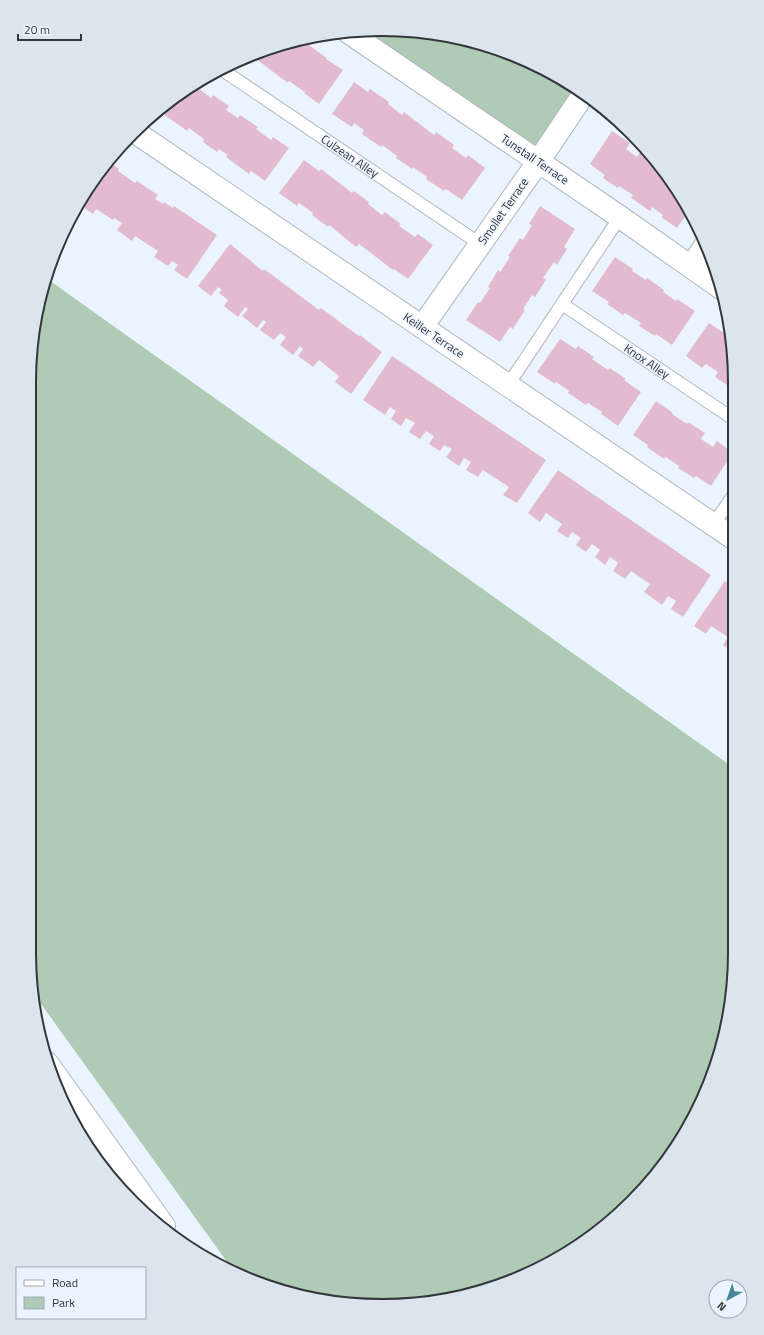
<svg xmlns="http://www.w3.org/2000/svg" width="764" height="1335" font-family="'Titillium Web',sans-serif">
	<style>
		.green { fill: #afcbb6 }
		.building { fill: #e2bcce }
		.lines { fill: none; stroke-linecap: round; stroke-linejoin: round }
		.lane-casing { stroke: #afb7c0; stroke-width: 14 }
		.street-casing { stroke: #afb7c0; stroke-width: 24 }
		.lane { stroke: #fff; stroke-width: 12 }
		.street { stroke: #fff; stroke-width: 22 }
		.labels { text-anchor: middle; dominant-baseline: central; stroke-width: 3; stroke-linejoin: round; paint-order: stroke }
		.street-label { font-size: 12px; fill: #33373a; stroke: #ebf4fe }
		.rim { fill: none; stroke: #33373a; stroke-width: 2 }
	</style>
	<rect width="100%" height="100%" fill="#ebf4fe"/>
	<path class="green" d="M 359,30 L 428,32 L 496,48 L 559,76 L 583,95 L 538,162 Z
		M 46,278 L 734,768 L 734,976 L 716,1066 L 688,1130 L 615,1219 L 517,1279 L 405,1305 L 290,1294 L 230,1266 L 36,997 L 29,953 L 30,359 L 41,290 Z"/>
	<path class="building" d="M 300,39 L 327,58 L 326,59 L 343,70 L 319,104 L 304,93 L 305,92 L 289,81 L 288,83 L 252,56 L 291,41 Z
		M 354,82 L 368,92 L 370,89 L 389,102 L 388,104 L 402,115 L 404,112 L 434,135 L 436,132 L 454,145 L 452,148 L 466,158 L 468,155 L 485,168 L 462,200 L 446,189 L 444,191 L 426,179 L 427,177 L 413,167 L 412,169 L 396,158 L 397,156 L 382,145 L 381,147 L 362,134 L 364,130 L 354,123 L 352,127 L 332,114 Z
		M 196,84 L 198,86 L 197,87 L 211,98 L 213,95 L 229,106 L 226,110 L 238,118 L 240,115 L 258,127 L 256,129 L 271,140 L 273,137 L 289,148 L 265,181 L 251,171 L 249,174 L 226,157 L 228,155 L 219,149 L 217,152 L 203,142 L 204,139 L 189,128 L 187,131 L 162,113 L 164,111 L 160,108 L 167,102 Z
		M 612,131 L 630,143 L 626,149 L 637,157 L 642,150 L 651,157 L 676,186 L 688,212 L 677,228 L 661,217 L 663,215 L 652,207 L 650,211 L 631,198 L 633,195 L 619,186 L 618,188 L 603,178 L 605,175 L 590,164 Z
		M 304,160 L 319,171 L 321,169 L 352,193 L 354,191 L 369,202 L 368,204 L 382,215 L 385,212 L 401,224 L 399,226 L 415,237 L 418,234 L 433,245 L 408,279 L 394,269 L 393,270 L 359,244 L 356,247 L 329,225 L 328,227 L 312,215 L 313,213 L 299,203 L 297,206 L 279,193 Z
		M 108,161 L 119,169 L 118,171 L 135,183 L 137,181 L 158,195 L 155,199 L 163,204 L 164,202 L 173,208 L 174,206 L 217,235 L 187,279 L 174,270 L 178,265 L 172,261 L 168,266 L 154,257 L 158,251 L 135,236 L 132,241 L 117,230 L 122,223 L 114,218 L 113,220 L 96,209 L 93,214 L 78,203 Z
		M 540,206 L 575,229 L 564,247 L 567,249 L 557,265 L 554,262 L 543,278 L 546,280 L 535,297 L 532,295 L 523,309 L 525,310 L 513,329 L 510,327 L 500,342 L 466,320 L 478,302 L 480,303 L 490,288 L 488,287 L 498,270 L 500,272 L 510,257 L 508,256 L 520,238 L 523,240 L 532,225 L 529,224 Z
		M 230,244 L 263,271 L 264,269 L 319,310 L 321,308 L 359,336 L 360,335 L 382,352 L 351,394 L 335,382 L 339,376 L 319,360 L 313,367 L 298,356 L 303,349 L 300,346 L 293,355 L 280,345 L 286,337 L 280,333 L 274,340 L 260,330 L 266,322 L 263,320 L 257,328 L 242,316 L 248,309 L 245,307 L 238,317 L 224,306 L 228,300 L 219,293 L 222,290 L 218,287 L 211,296 L 198,286 Z
		M 615,257 L 633,269 L 632,271 L 646,280 L 647,278 L 664,290 L 663,292 L 676,301 L 677,299 L 695,311 L 672,345 L 656,334 L 655,336 L 639,326 L 641,323 L 625,313 L 623,315 L 607,304 L 609,302 L 592,291 Z
		M 709,323 L 724,333 L 726,331 L 732,335 L 732,386 L 730,387 L 715,377 L 718,372 L 706,364 L 702,368 L 686,356 Z
		M 560,339 L 576,349 L 578,346 L 594,357 L 592,359 L 608,370 L 610,368 L 626,379 L 624,380 L 641,392 L 618,426 L 601,414 L 602,412 L 588,403 L 586,405 L 568,393 L 569,391 L 556,382 L 555,384 L 537,372 Z
		M 392,356 L 546,460 L 517,503 L 503,495 L 509,487 L 483,470 L 478,477 L 466,470 L 471,462 L 464,458 L 459,466 L 446,457 L 452,449 L 444,445 L 440,451 L 429,444 L 434,436 L 426,431 L 420,439 L 409,432 L 415,423 L 406,418 L 401,426 L 391,419 L 396,411 L 390,407 L 385,415 L 363,400 Z
		M 656,401 L 673,413 L 672,414 L 687,424 L 688,422 L 705,433 L 701,439 L 713,447 L 717,441 L 732,452 L 732,454 L 711,486 L 696,476 L 694,478 L 678,468 L 679,466 L 666,457 L 664,459 L 647,447 L 648,445 L 633,435 Z
		M 558,470 L 711,575 L 683,617 L 671,609 L 676,601 L 668,596 L 662,605 L 644,592 L 650,584 L 631,571 L 625,579 L 613,571 L 618,563 L 610,557 L 605,565 L 595,557 L 600,550 L 592,544 L 586,552 L 576,545 L 581,538 L 572,532 L 568,538 L 557,531 L 562,524 L 546,513 L 540,522 L 528,513 Z
		M 725,581 L 733,587 L 733,652 L 723,645 L 728,637 L 711,626 L 706,634 L 694,626 Z"/>
	<g class="lines">
		<g class="lane-casing">
			<path id="lane" d="M 221,69 L 480,244
				M 562,304 L 732,418
				M 508,385 L 620,217
				M 713,525 L 733,496"/>
		</g>
		<g class="street-casing">
			<path id="street" d="M 348,32 L 620,217 L 721,288
				M 135,132 L 733,538
				M 691,267 L 705,246
				M 422,327 L 538,162 L 583,95
				M 47,1063 L 164,1226"/>
		</g>
		<use href="#lane" class="lane"/>
		<use href="#street" class="street"/>
	</g>
	<g class="labels">
		<g class="street-label">
			<text transform="translate(350 156) rotate(34)">Culzean Alley</text>
			<text transform="translate(535 159) rotate(34)">Tunstall Terrace</text>
			<text transform="translate(503 211) rotate(-55)">Smollet Terrace</text>
			<text transform="translate(434 335) rotate(34)">Keiller Terrace</text>
			<text transform="translate(647 361) rotate(34)">Knox Alley</text>
		</g>
	</g>
	<path d="M0 0H764V1335H0ZM382 36H382A346 346 0 0 1 728 382V953A346 346 0 0 1 382 1299H382A346 346 0 0 1 36 953V382A346 346 0 0 1 382 36Z" fill="#dce5ee" fill-rule="evenodd"/>
	<path class="rim" d="M382 36H382A346 346 0 0 1 728 382V953A346 346 0 0 1 382 1299H382A346 346 0 0 1 36 953V382A346 346 0 0 1 382 36Z"/>
	<rect x="16" y="1267" width="130" height="52" fill="#ebf4fe" stroke="#a1a8b0"/>
	<rect x="24" y="1280" width="20" height="6" fill="#ffffff" stroke="#a1a8b0"/>
	<text x="52" y="1287" font-size="12" fill="#33373a">Road</text>
	<rect x="24" y="1297" width="20" height="12" fill="#afcbb6" stroke="#a1a8b0"/>
	<text x="52" y="1307" font-size="12" fill="#33373a">Park</text>
	<g transform="translate(728 1299) rotate(220)"><circle r="19" fill="#ebf4fe" stroke="#a1a8b0"/>
	<path d="M0-3L7 15L0 10L-7 15Z" fill="#458698"/>
	<text y="-6" font-size="11" font-weight="bold" text-anchor="middle" fill="#33373a">N</text>
	</g>
	<path d="M18 34v6h63v-6" fill="none" stroke="#33373a" stroke-width="2"/>
	<text x="24" y="34" font-size="12" fill="#33373a" stroke="#ebf4fe" stroke-width="3" paint-order="stroke">20 m</text>
</svg>
